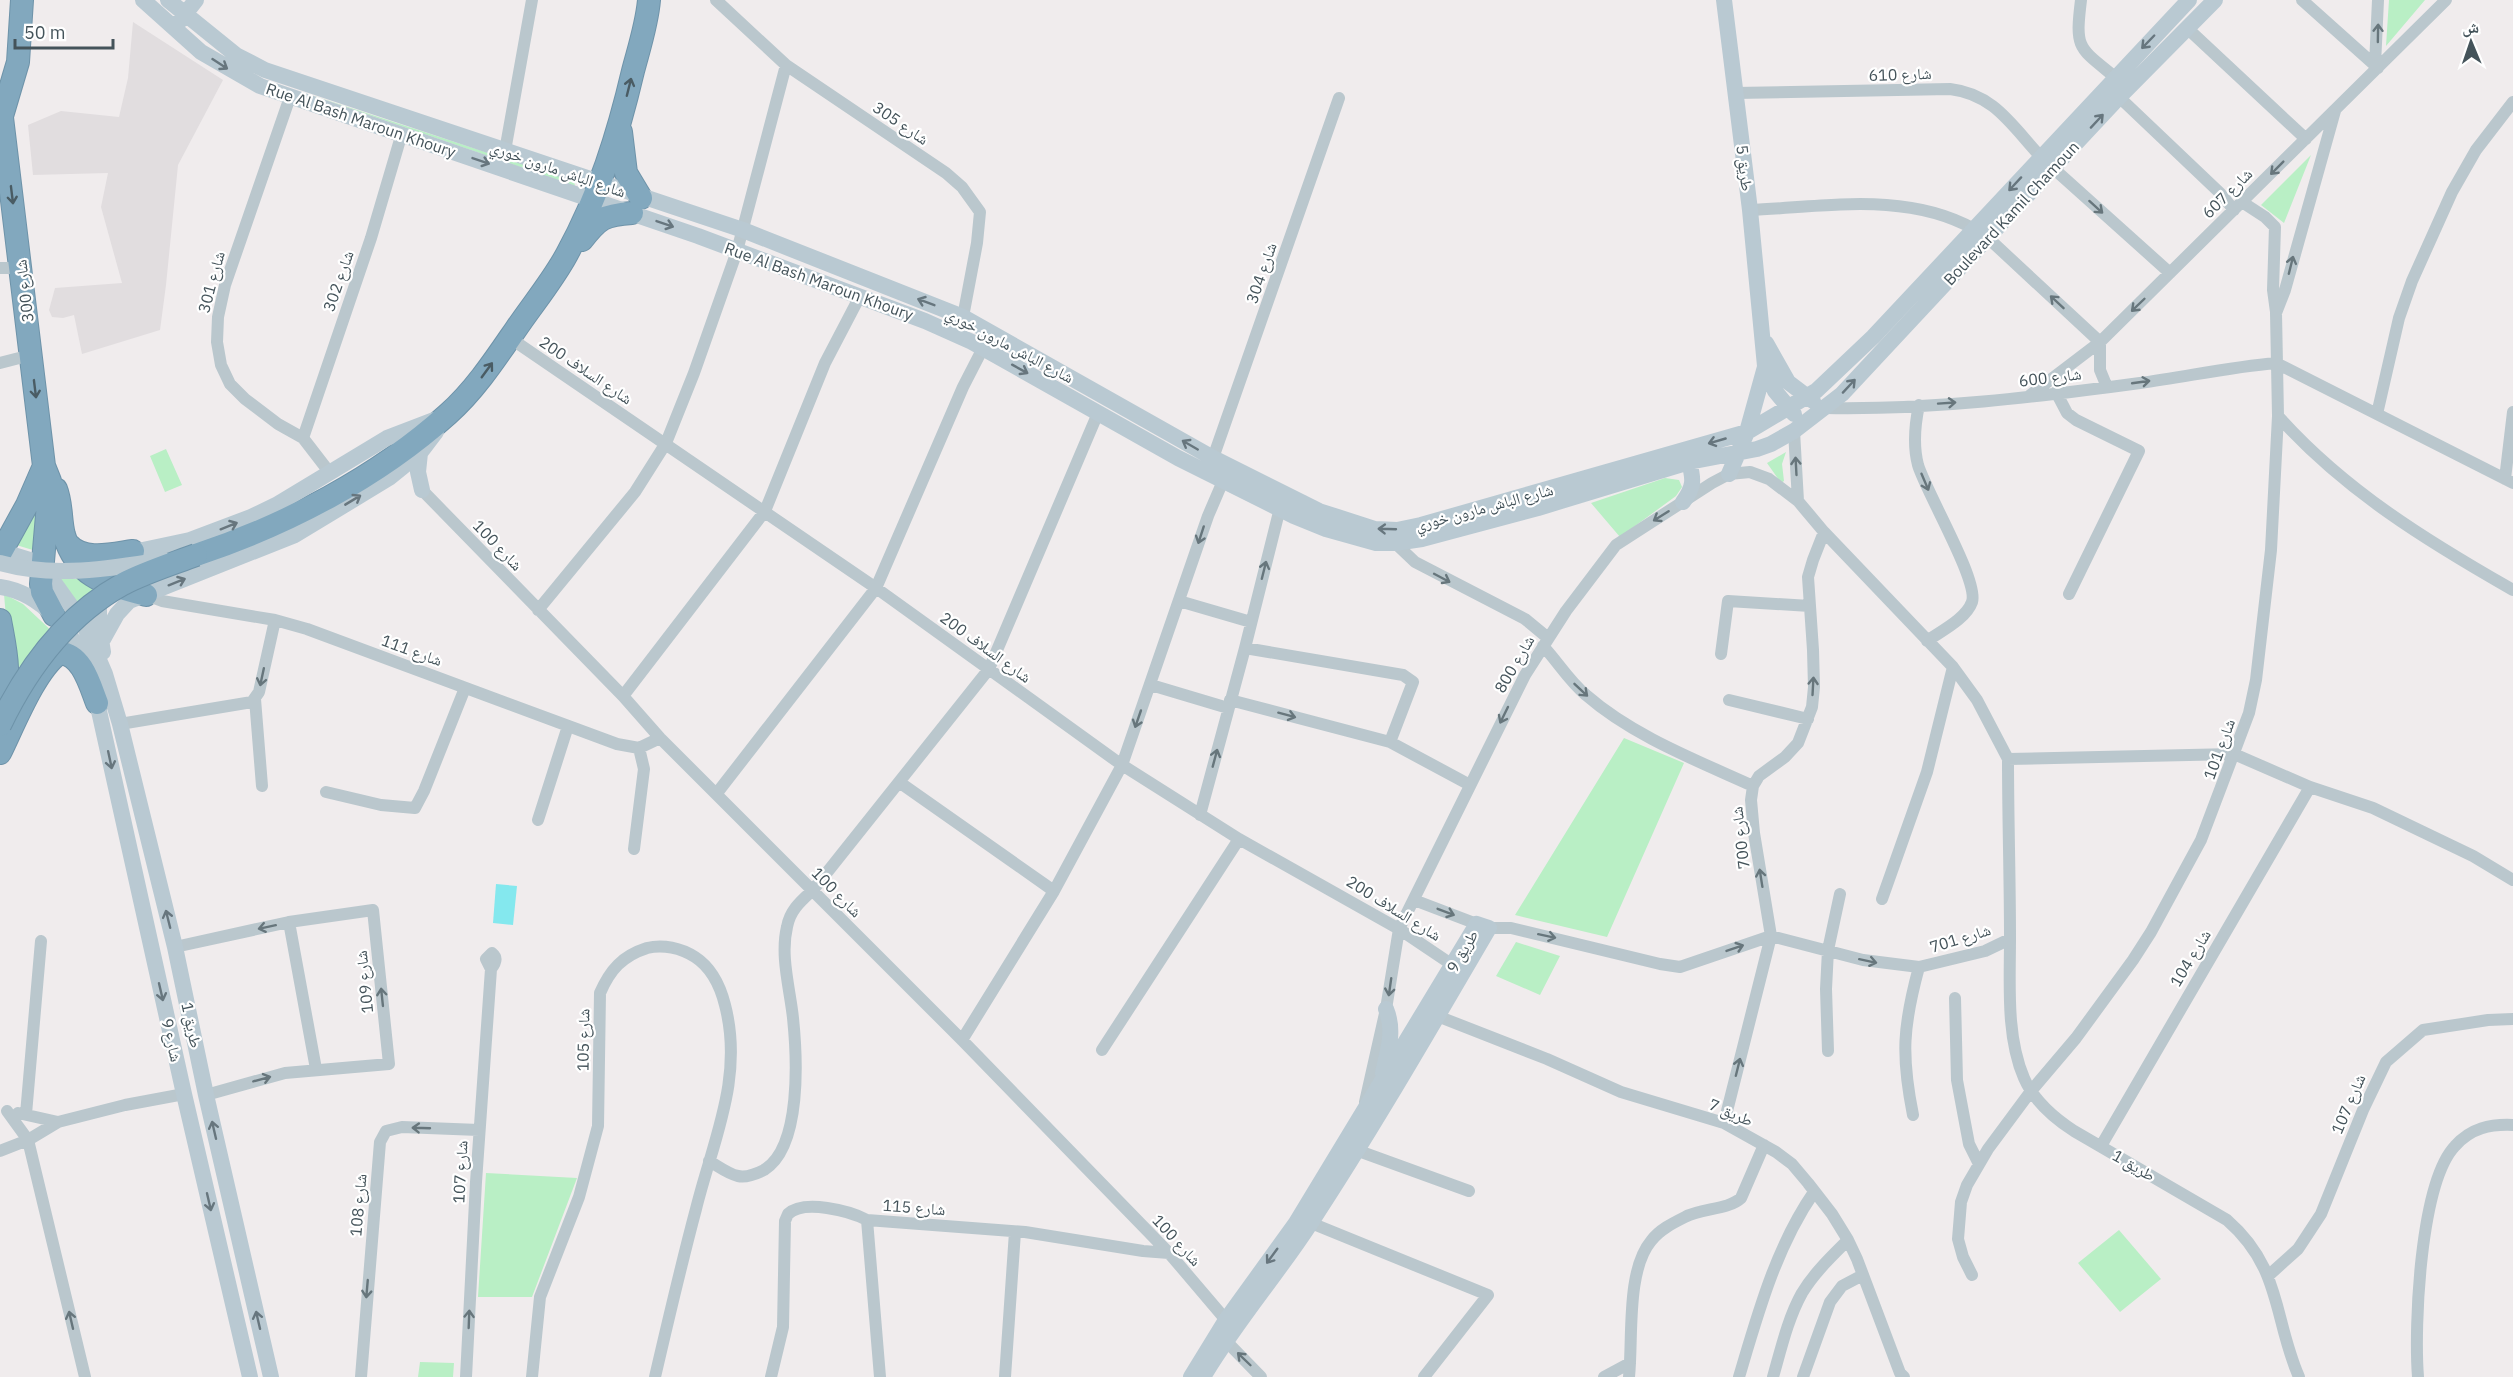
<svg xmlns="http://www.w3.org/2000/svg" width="2513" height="1377" font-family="'IBM Plex Sans','Noto Naskh Arabic',sans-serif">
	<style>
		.education { fill: #e1dddf }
		.green { fill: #b9efc5 }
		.water { fill: #84e8ee }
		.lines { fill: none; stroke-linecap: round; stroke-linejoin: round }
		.highway-casing { stroke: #6e93a9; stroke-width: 24 }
		.street { stroke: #bac7cd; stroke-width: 12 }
		.secondary { stroke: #b9c9d2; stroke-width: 16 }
		.highway { stroke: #82a8be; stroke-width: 22 }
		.highway-bridge-casing { stroke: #6e93a9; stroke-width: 24; stroke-linecap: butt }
		.secondary-bridge { stroke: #b9c9d2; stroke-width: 16 }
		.highway-bridge { stroke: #82a8be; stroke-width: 22 }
		.oneway { stroke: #67767c }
		.oneway2 { stroke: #67767e }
		.oneway3 { stroke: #4a5c64 }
		.labels { text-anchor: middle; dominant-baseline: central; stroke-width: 4.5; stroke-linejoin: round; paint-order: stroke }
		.street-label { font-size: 16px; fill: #44535a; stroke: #fff }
	</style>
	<rect width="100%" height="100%" fill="#f0eced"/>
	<path class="education" d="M 133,22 L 223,80 L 178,165 L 166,285 L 160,330 L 82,354 L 74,315 L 63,318 L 52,317 L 49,310 L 55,288 L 122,283 L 101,207 L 108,173 L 33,175 L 28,125 L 61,111 L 119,117 L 128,78 Z"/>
	<path class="green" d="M 2389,0 L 2425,0 L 2386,46 Z
		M 305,93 L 574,181 L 575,186 Z
		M 2311,155 L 2284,223 L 2261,205 Z
		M 166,449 L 182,485 L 165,492 L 150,456 Z
		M 1786,452 L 1782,464 L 1784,481 L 1781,483 L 1767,463 Z
		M 1665,478 L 1679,480 L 1682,487 L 1676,496 L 1620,537 L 1591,503 Z
		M 39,508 L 36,551 L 13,544 Z
		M 57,579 L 83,579 L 95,587 L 81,611 Z
		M 4,594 L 23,604 L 56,635 L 28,668 L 10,665 Z
		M 1624,738 L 1684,763 L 1607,937 L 1515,915 Z
		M 1516,942 L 1560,956 L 1540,995 L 1496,976 Z
		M 486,1173 L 577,1178 L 532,1297 L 478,1297 Z
		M 2119,1230 L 2161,1279 L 2120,1312 L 2078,1263 Z
		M 420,1362 L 454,1363 L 453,1377 L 418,1377 Z"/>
	<path class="water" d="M 496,884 L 517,886 L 513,925 L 493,923 Z"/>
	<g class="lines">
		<g class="highway-casing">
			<path id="highway" d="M 0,101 L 44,466 L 50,481 L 41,584 L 42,592 L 54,615
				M 2,116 L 18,62 L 22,0
				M 621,132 L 626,173 L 641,198
				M 582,240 C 599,218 604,215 632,213
				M 56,489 C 62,504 60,520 64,535 C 77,579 107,584 146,595
				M 68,544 C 84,562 112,554 133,551
				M 0,554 L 27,505 L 44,466
				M 196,555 C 286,525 377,478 448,414 C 475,390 496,358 516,329 C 533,304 553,280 567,254 C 599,195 618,135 633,71 C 639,48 647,24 649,0
				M 0,620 C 5,648 13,678 0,706
				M 0,753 C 13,727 36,668 60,653 C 82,654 90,685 97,703"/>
		</g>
		<path class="street" d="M 716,0 L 786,65 L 946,173 L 962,187 L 980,212 L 977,243 L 963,317
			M 2081,0 C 2075,49 2078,47 2115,77
			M 2302,0 L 2378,68
			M 2187,28 L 2306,139
			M 2375,65 L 2378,0
			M 1735,93 L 1950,89 C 1994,94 2012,126 2040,156
			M 290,97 L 225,285 L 218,317 L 217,342 L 221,365 L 230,384 L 245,399 L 278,424 L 303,438 L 330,473
			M 2119,97 L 2220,193 L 2234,210
			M 505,151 L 532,0
			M 2053,168 L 2170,273
			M 2242,202 L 2265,217 L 2275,227 L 2273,290 L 2276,312
			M 1750,210 C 1825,207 1906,191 1974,229
			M 1988,238 L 2100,342
			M 0,268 L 22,268
			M 510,338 L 876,588 L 1122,765 L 1239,839 L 1399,929 L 1457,968
			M 2100,342 L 2100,370 L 2107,387
			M 0,363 L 31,355
			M 2276,363 L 2513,483
			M 2056,392 L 2067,413 L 2076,420 L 2139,451 L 2069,594
			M 2029,396 L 2100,342 L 2446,0
			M 1919,405 C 1915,424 1913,446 1918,465 C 1926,492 1979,581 1972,602 C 1966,619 1941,631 1927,641
			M 1826,408 C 1930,410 2037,397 2140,383 C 2185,377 2230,367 2276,363
			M 2377,414 L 2399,318 L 2412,281 L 2452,192 L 2476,150 L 2513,102
			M 2278,416 C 2344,490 2427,541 2513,590
			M 1794,431 L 1798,501
			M 303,438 L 371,238 L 402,133
			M 1213,458 L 1339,98
			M 2505,479 L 2513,412
			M 422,490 L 623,696 L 660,738 L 962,1040 L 1169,1253 L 1226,1320
			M 1395,543 L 1415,562 L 1525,619 L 1548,638
			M 146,595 L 162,601 L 275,620 L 307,629 L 617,744 L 639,748 L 660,738
			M 1179,601 L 1251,622
			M 538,610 L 635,492 L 666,443 L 694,373 L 737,251 L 786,65
			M 1543,646 C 1558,662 1569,681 1586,695 C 1633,736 1696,760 1753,786
			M 1245,648 L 1403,675 L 1413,682 L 1390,742
			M 1721,654 L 1728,601 L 1810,606
			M 1151,685 L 1228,708
			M 623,696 L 765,511 L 825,363 L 860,296
			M 255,699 L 262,786
			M 1230,700 L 1390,742 L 1470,785
			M 1729,700 L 1808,719
			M 120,724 L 252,702 L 259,692 L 275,620
			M 2008,759 L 2234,754 L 2310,787 L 2373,808 L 2473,856 L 2513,880
			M 899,782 L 1054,891
			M 326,792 L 381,805 L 415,808 L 424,791 L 465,688
			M 717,793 L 876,588 L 963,387 L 983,348
			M 1200,815 L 1245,648 L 1280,508
			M 538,820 L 568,726
			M 634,849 L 644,769 L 639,748
			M 1882,899 L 1927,772 L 1953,667
			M 1414,900 L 1477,924
			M 289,922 L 316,1069
			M 1489,928 L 1511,928 L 1660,964 L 1680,967 L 1771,936 L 1863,960 L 1919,967 L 1985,951 L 2010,939
			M 175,947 L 289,922 L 373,910 L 389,1064 L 285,1073 L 206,1095
			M 1955,998 L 1957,1080 L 1969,1144 L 1979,1164
			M 1432,1014 L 1547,1059 L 1621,1092 L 1724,1123 L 1776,1152 L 1792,1164 L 1808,1183 L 1832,1214 L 1848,1240 L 1857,1259 L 1900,1373 L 1904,1377
			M 962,1040 L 1054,891 L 1122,765 L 1208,516 L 1223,481
			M 1102,1050 L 1239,839
			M 1828,1051 L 1826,989 L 1828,950 L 1840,894
			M 1365,1102 L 1386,1009 L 1399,929 L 1525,675 L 1566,611 L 1616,545 L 1712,483 L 1729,474 L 1750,472 L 1769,479 L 1798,501 L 1824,532 L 1953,667 L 1977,700 L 2008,759 C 2008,819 2010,878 2010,938 C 2010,984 2006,1036 2024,1078 C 2034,1101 2054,1118 2074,1131 L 2227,1220 C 2282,1268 2273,1317 2299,1377
			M 7,1111 L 28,1140 L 85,1377
			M 18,1113 L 58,1122
			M 26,1114 L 41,941
			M 1913,1115 C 1901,1055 1903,1026 1919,967
			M 1724,1123 L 1771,936 L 1754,833 L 1751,800 L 1753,786 L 1759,776 L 1785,757 L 1798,743 L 1812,707 L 1814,687 L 1813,650 L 1808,577 L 1813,560 L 1824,532
			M 2101,1146 L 2310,787
			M 1356,1150 L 1469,1191
			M 0,1151 L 28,1140 L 58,1122 L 125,1105 L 184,1094
			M 709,1161 C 718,1166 728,1174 738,1176 C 747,1178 756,1174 764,1170 C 802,1147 797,1057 793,1018 C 790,989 780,956 787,927 C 790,910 801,901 813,890 L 989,669 L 1098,413
			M 867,1220 L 880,1377
			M 1311,1223 L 1488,1295 L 1424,1377
			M 1972,1275 L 1963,1257 L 1958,1239 L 1961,1202 L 1967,1185 L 1988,1149 L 2031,1091 L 2076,1038 L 2133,960 L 2151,932 L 2201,840 L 2249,713 L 2256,680 L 2271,550 L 2278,416 L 2276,313 L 2285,290 L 2335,111
			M 2268,1276 L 2298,1249 L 2321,1214 L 2363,1110 L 2386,1062 L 2423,1030 L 2488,1020 L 2513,1019
			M 1226,1341 L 1261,1377
			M 361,1377 L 380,1142 L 386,1131 L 402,1127 L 479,1130
			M 466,1377 L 476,1182 L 491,969 C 495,964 498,958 492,953 L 486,959 L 491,969
			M 532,1377 L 540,1297 L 579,1197 L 598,1126 L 600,993 C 610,970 622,956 647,948 C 663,944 681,948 695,957 C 712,968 720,985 725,1005 C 744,1078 713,1140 696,1209 C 681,1265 668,1321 655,1377
			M 771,1377 L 783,1327 L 785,1221 L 788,1214 C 804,1199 850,1211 867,1220 L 1025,1232 L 1143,1251 L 1169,1253
			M 1005,1377 L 1015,1232
			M 1604,1377 L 1630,1363
			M 1629,1377 C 1633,1339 1626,1271 1651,1241 C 1659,1230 1673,1223 1685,1217 C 1702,1208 1728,1210 1741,1198 L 1764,1145
			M 1739,1377 C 1758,1313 1776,1247 1814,1192
			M 1773,1377 C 1781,1349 1788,1318 1802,1293 C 1814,1273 1831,1257 1848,1240
			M 1803,1377 L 1830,1302 L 1842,1286 L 1863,1275
			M 2418,1377 C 2414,1326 2420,1183 2455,1146 C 2471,1128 2490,1124 2513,1125"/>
		<path class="secondary" d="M 143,0 L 201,52 L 260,86 L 698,236 L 925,321 L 972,342 L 1178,458 L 1294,516 L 1326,529 L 1376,543 L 1395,543 L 1422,539 L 1538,508 L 1689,462 L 1757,449 L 1771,444 L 1794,431 L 1842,394 L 2119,97 L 2215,0
			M 168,0 L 236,55 L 265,70 L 743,230 L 963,317 L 1213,458 L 1319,511 L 1375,529 L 1397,530 L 1421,525 L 1747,432 L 1816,391 L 1873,337 L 2189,0
			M 1724,0 L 1750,210 L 1765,366 L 1775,391 L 1794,414
			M 178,23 L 196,0
			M 1766,343 L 1788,382 L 1813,401
			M 420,453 L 418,472 L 422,490
			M 1729,474 L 1747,432 L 1765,367
			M 1683,502 C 1694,487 1694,480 1689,462
			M 0,551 L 33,561 L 53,581 L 83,623 L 105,674 L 120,724 L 175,947 L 206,1095 L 271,1377
			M 124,554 L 190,540 L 251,517 L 276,505 L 387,438 L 434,420
			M 0,587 C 42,593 73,632 88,669
			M 99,594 L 99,627 L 103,652
			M 102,641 L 117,614 L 129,601 L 295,535 L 389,478 L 420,453 L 436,432
			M 95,693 L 184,1094 L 250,1377
			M 1383,1073 C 1388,1050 1395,1031 1386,1009
			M 1191,1377 L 1226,1320 L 1296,1223 L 1477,924 L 1489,928 C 1431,1027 1373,1128 1310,1224 C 1276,1276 1235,1323 1203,1377"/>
		<use href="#highway" class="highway"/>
		<g class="highway-bridge-casing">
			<path id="highway-bridge" d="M 0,725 C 27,669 67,615 123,584 C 146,572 172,564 196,555"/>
		</g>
		<path class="secondary-bridge" d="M 0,563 C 52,578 110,569 163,560"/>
		<use href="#highway-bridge" class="highway-bridge"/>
	</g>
	<defs><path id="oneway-shaft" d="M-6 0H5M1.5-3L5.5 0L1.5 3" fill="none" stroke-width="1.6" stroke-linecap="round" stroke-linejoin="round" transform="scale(1.5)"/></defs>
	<g class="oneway">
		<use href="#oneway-shaft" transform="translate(2378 33) rotate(-89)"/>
		<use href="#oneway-shaft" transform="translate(2277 168) rotate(135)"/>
		<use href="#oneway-shaft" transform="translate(2096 207) rotate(42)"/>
		<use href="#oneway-shaft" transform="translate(2291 265) rotate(-76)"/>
		<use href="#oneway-shaft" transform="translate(2057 302) rotate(-137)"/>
		<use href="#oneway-shaft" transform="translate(2138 305) rotate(136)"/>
		<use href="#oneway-shaft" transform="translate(2141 382) rotate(-8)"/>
		<use href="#oneway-shaft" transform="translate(1947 403) rotate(-4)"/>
		<use href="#oneway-shaft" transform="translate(1796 466) rotate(-93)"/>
		<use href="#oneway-shaft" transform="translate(1925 482) rotate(67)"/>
		<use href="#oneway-shaft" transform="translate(1661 516) rotate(148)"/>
		<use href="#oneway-shaft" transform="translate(1201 535) rotate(108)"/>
		<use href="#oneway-shaft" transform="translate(1264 570) rotate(-76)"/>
		<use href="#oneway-shaft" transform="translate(1442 578) rotate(28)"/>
		<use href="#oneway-shaft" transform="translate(262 677) rotate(102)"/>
		<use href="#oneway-shaft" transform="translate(1813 686) rotate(-87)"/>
		<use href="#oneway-shaft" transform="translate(1581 690) rotate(43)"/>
		<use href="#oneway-shaft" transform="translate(1287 715) rotate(15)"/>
		<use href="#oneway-shaft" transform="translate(1504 715) rotate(116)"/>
		<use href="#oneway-shaft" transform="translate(1138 719) rotate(109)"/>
		<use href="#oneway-shaft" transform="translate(1215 758) rotate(-75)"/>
		<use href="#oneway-shaft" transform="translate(1761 878) rotate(-99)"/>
		<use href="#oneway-shaft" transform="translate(1446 912) rotate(21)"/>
		<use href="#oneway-shaft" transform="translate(267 927) rotate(168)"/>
		<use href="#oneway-shaft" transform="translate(1547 936) rotate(12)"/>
		<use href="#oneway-shaft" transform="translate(1735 948) rotate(-19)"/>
		<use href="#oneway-shaft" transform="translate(1868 961) rotate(12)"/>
		<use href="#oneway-shaft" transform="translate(1390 987) rotate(98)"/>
		<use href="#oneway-shaft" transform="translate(382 997) rotate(-96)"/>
		<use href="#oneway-shaft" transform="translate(1738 1067) rotate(-76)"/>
		<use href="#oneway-shaft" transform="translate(262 1079) rotate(-15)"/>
		<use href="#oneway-shaft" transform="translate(421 1128) rotate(-178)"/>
		<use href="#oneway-shaft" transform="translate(367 1289) rotate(95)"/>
		<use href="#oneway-shaft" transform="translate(469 1319) rotate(-88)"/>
		<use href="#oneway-shaft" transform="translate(71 1320) rotate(-103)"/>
		<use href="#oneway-shaft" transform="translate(1244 1359) rotate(-136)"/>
	</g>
	<g class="oneway2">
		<use href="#oneway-shaft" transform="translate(2148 42) rotate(134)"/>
		<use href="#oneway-shaft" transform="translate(220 64) rotate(33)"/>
		<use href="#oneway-shaft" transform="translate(2097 121) rotate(-47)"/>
		<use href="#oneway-shaft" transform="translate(481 161) rotate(19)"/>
		<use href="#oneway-shaft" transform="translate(2015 184) rotate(133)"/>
		<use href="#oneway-shaft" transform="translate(665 224) rotate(19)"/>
		<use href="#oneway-shaft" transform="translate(926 302) rotate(-159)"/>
		<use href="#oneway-shaft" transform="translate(1020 369) rotate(29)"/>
		<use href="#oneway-shaft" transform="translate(1849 386) rotate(-47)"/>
		<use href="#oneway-shaft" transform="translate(1717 441) rotate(164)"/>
		<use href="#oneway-shaft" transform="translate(1190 445) rotate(-150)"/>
		<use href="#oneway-shaft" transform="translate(353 500) rotate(-31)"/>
		<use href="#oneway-shaft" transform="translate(229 526) rotate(-22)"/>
		<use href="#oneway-shaft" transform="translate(1387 529) rotate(-178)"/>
		<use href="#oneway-shaft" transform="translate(177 582) rotate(-22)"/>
		<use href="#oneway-shaft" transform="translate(110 760) rotate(78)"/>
		<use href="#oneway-shaft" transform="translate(168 919) rotate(-104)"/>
		<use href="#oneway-shaft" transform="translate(161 992) rotate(77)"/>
		<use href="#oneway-shaft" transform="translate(214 1130) rotate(-103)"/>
		<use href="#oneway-shaft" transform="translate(209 1202) rotate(77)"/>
		<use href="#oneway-shaft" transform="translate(1272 1256) rotate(126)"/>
		<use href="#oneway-shaft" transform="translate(258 1320) rotate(-103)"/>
	</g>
	<g class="oneway3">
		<use href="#oneway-shaft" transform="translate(629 87) rotate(-76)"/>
		<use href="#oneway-shaft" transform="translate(12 195) rotate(83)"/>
		<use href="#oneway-shaft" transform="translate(487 370) rotate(-54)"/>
		<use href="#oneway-shaft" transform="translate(35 389) rotate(83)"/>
	</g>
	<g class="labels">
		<g class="street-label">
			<text transform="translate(1900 74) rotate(-2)">شارع 610</text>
			<text transform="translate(361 120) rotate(19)">Rue Al Bash Maroun Khoury</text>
			<text transform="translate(901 123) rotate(34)">شارع 305</text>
			<text transform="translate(1745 168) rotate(83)">طريق 5</text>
			<text transform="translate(558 169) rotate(19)">شارع الباش مارون خوري</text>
			<text transform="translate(2227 193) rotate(-45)">شارع 607</text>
			<text transform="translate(2011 213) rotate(-47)">Boulevard Kamil Chamoun</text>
			<text transform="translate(1261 273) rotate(-71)">شارع 304</text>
			<text transform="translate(338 281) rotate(-71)">شارع 302</text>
			<text transform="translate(819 281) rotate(20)">Rue Al Bash Maroun Khoury</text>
			<text transform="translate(211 282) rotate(-75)">شارع 301</text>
			<text transform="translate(24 291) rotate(-97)">شارع 300</text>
			<text transform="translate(1010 345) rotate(28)">شارع الباش مارون خوري</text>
			<text transform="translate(586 370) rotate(34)">200 شارع السلاف</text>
			<text transform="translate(2050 377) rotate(-7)">شارع 600</text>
			<text transform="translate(1484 507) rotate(-15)">شارع الباش مارون خوري</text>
			<text transform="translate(498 545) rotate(46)">شارع 100</text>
			<text transform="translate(986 647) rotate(36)">200 شارع السلاف</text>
			<text transform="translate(412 650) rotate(20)">شارع 111</text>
			<text transform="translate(1514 664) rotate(-60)">800 شارع</text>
			<text transform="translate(2219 749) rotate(-70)">شارع 101</text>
			<text transform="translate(1740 838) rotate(-97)">شارع 700</text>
			<text transform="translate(837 892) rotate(45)">شارع 100</text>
			<text transform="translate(1394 908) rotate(32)">200 شارع السلاف</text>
			<text transform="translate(1960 938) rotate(-17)">شارع 701</text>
			<text transform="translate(1462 951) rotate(-60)">9 طريق</text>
			<text transform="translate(2190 958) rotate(-59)">شارع 104</text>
			<text transform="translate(364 982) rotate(-96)">شارع 109</text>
			<text transform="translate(192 1025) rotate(78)">طريق 1</text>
			<text transform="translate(172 1040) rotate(77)">شارع 9</text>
			<text transform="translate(583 1040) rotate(-89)">شارع 105</text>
			<text transform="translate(2348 1104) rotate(-67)">شارع 107</text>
			<text transform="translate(1731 1112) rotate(23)">7 طريق</text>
			<text transform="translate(2134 1165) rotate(30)">طريق 1</text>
			<text transform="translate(460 1172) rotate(-87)">شارع 107</text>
			<text transform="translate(358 1205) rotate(-85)">شارع 108</text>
			<text transform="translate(914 1207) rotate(4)">شارع 115</text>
			<text transform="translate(1177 1240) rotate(47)">شارع 100</text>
		</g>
	</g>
	<g transform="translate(2471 42) rotate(358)" stroke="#ffffff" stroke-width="4.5" paint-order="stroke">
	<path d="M0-4.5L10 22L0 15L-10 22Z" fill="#44535a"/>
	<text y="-9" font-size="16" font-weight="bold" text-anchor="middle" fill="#44535a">ش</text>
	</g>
	<path d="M15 39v9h98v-9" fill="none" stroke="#44535a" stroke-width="3"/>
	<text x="24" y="39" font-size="18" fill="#44535a" stroke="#ffffff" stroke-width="4.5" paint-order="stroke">50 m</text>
</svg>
